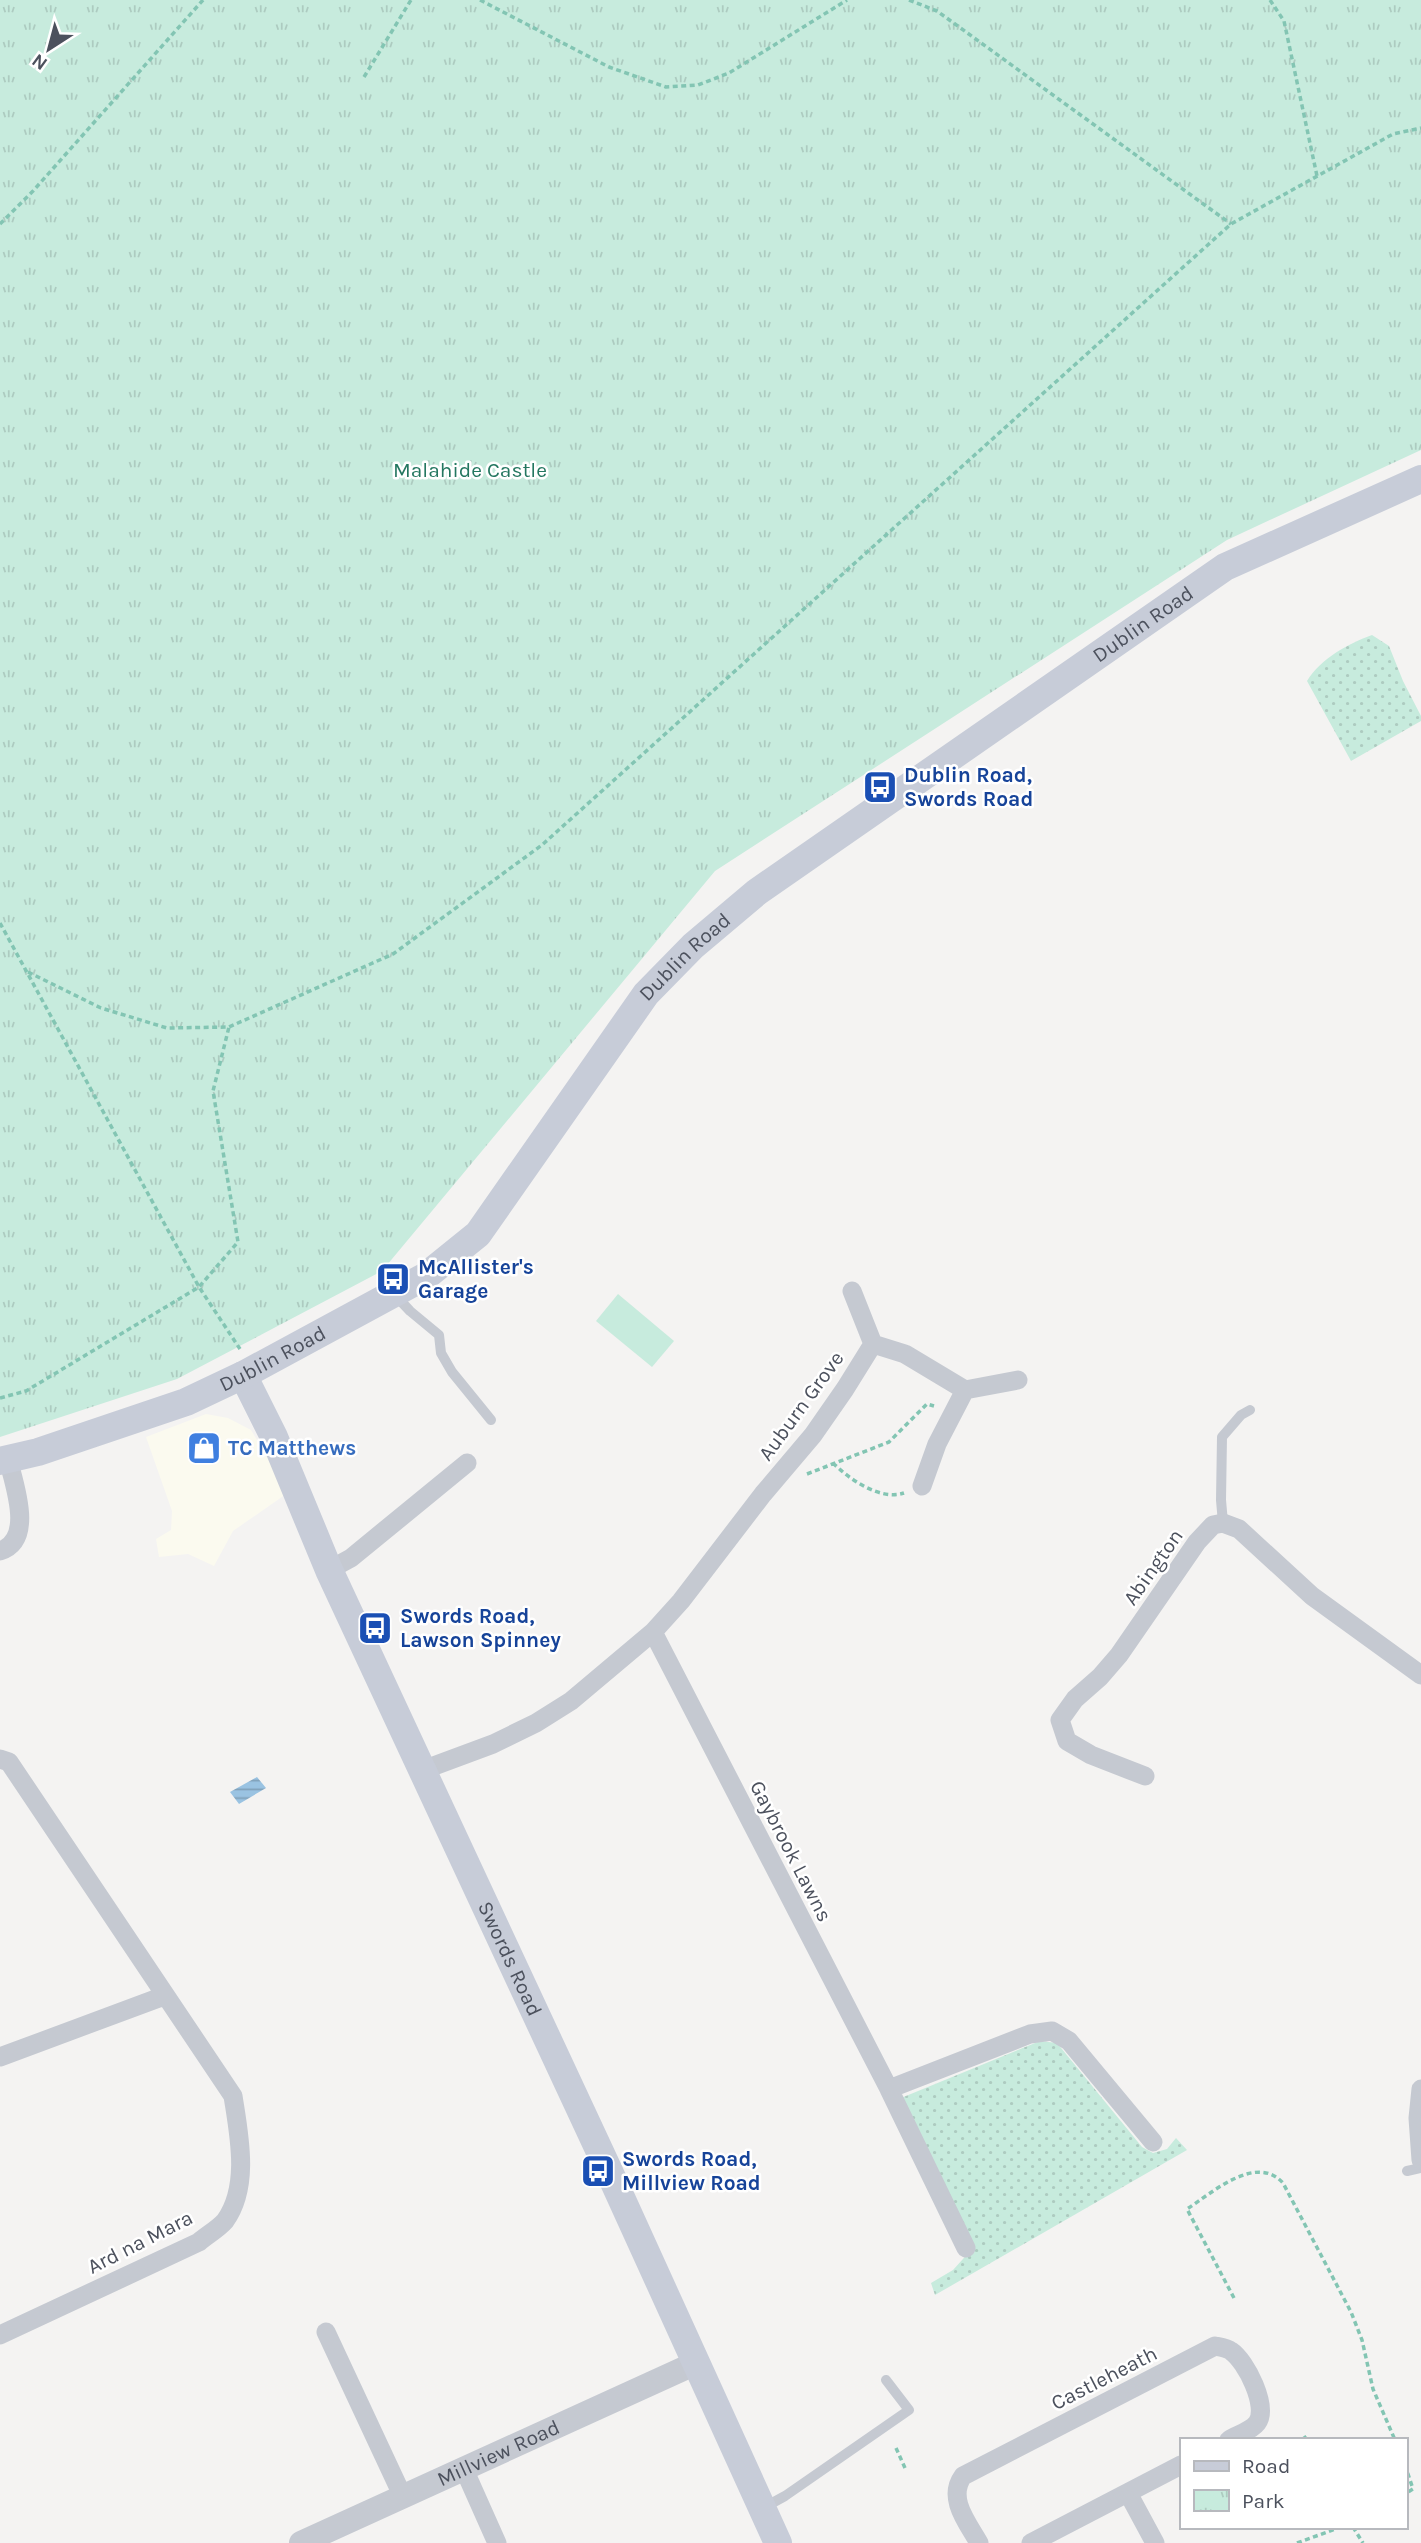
<svg xmlns="http://www.w3.org/2000/svg" width="1421" height="2543" font-family="Karla,sans-serif">
	<style>
		.commercial { fill: #fbfaef }
		.grass { fill: url(#grass-dots) }
		.park { fill: url(#park-tufts) }
		.pitch { fill: #c7ebdd }
		.water { fill: url(#water-rules) }
		.lines { fill: none; stroke-linecap: round; stroke-linejoin: round }
		.path { stroke: #83c5b3; stroke-width: 3.5; stroke-dasharray: 5 3.5; stroke-linecap: butt }
		.service { stroke: #c5c9d1; stroke-width: 10 }
		.minor { stroke: #c5c9d1; stroke-width: 19 }
		.tertiary { stroke: #c5c9d1; stroke-width: 24 }
		.secondary { stroke: #c7ccd8; stroke-width: 28 }
		.labels { text-anchor: middle; dominant-baseline: central; stroke-width: 5; stroke-linejoin: round; paint-order: stroke }
		.park-label { font-size: 21px; fill: #247760; stroke: #fff }
		.street-label { font-size: 21px; fill: #4c515d; stroke: #fff }
		.transit-label { font-size: 21px; font-weight: bold; fill: #164399; stroke: #fff; text-anchor: start }
		.shop-label { font-size: 21px; font-weight: bold; fill: #366cbe; stroke: #fff; text-anchor: start }
	</style>
	<defs>
		<pattern id="grass-dots" width="8" height="8" patternUnits="userSpaceOnUse" patternTransform="scale(1.75)"><rect width="8" height="8" fill="#c7ebdd"/><path d="M2 2h.1M6 6h.1" fill="none" stroke="#adcbc0" stroke-width="1.8" stroke-linecap="round"/></pattern>
		<pattern id="park-tufts" width="24" height="20" patternUnits="userSpaceOnUse" patternTransform="scale(1.75)"><rect width="24" height="20" fill="#c7ebdd"/><path d="M3 7l-1-3M5 7V3M7 7l1-3M15 17l-1-3M17 17v-4M19 17l1-3" fill="none" stroke="#adcbc0"/></pattern>
		<pattern id="water-rules" width="6" height="5" patternUnits="userSpaceOnUse" patternTransform="scale(1.75)"><rect width="6" height="5" fill="#9ac3e2"/><path d="M0 2.5h6" fill="none" stroke="#80a1ba"/></pattern>
	</defs>
	<rect width="100%" height="100%" fill="#f4f3f2"/>
	<path class="commercial" d="M 206,1414 L 228,1418 L 251,1430 L 289,1492 L 233,1531 L 214,1566 L 188,1554 L 159,1557 L 156,1539 L 171,1530 L 172,1511 L 146,1437 Z"/>
	<path class="grass" d="M 1372,635 L 1389,646 L 1403,681 L 1421,716 L 1421,721 L 1351,761 L 1307,681 C 1321,658 1348,644 1372,635 Z
		M 1040,2041 L 1057,2043 L 1142,2147 L 1153,2153 L 1167,2149 L 1176,2138 L 1187,2150 L 935,2295 L 931,2283 L 953,2270 L 972,2249 L 901,2098 Z"/>
	<path class="park" d="M 0,0 L 1421,0 L 1421,450 L 1227,540 L 715,871 L 382,1271 L 177,1379 L 0,1437 Z"/>
	<path class="pitch" d="M 618,1294 L 674,1341 L 652,1367 L 596,1321 Z"/>
	<path class="water" d="M 257,1777 L 266,1788 L 239,1804 L 230,1792 Z"/>
	<g class="lines">
		<path class="path" d="M 480,0 L 609,67 L 666,87 L 698,85 L 729,73 L 847,0
			M 909,0 L 937,11 L 1231,224
			M 1270,0 L 1284,21 L 1317,176
			M 364,77 L 411,0
			M 0,224 L 33,191 L 203,0
			M 0,923 L 199,1287 L 240,1349
			M 28,972 L 101,1008 L 167,1028 L 229,1027 L 393,954 L 542,845 L 1231,224 L 1393,134 L 1421,128
			M 0,1398 L 26,1391 L 199,1287 L 238,1242 L 213,1091 L 229,1027
			M 833,1463 C 849,1479 880,1501 904,1493
			M 807,1474 L 889,1442 L 927,1404 L 934,1406
			M 1234,2298 L 1187,2209 C 1212,2193 1256,2153 1283,2183 L 1351,2312 L 1362,2340 L 1373,2389 L 1395,2440
			M 1304,2436 L 1307,2440
			M 896,2448 L 905,2468
			M 1405,2465 L 1413,2489 L 1405,2494
			M 1353,2527 L 1363,2543
			M 1297,2543 L 1341,2527"/>
		<path class="service" d="M 396,1296 L 410,1311 L 439,1335 L 441,1353 L 452,1372 L 491,1420
			M 1223,1523 L 1221,1500 L 1222,1437 L 1241,1415 L 1250,1410
			M 1407,2171 L 1421,2168
			M 763,2508 L 785,2496 L 909,2410 L 886,2380"/>
		<path class="minor" d="M 852,1291 L 873,1344
			M 965,1390 L 1018,1380
			M 0,1551 C 35,1540 14,1484 8,1459
			M 329,1570 L 351,1558 L 467,1463
			M 653,1632 L 889,2089
			M 0,1759 L 9,1762 L 233,2096 C 239,2135 250,2186 225,2221 C 218,2229 207,2235 199,2242 L 0,2335
			M 423,1770 L 493,1744 L 536,1723 L 571,1701 L 653,1632 L 681,1601 L 763,1494 L 813,1435 L 845,1389 L 873,1344 L 905,1354 L 965,1390 L 937,1444 L 922,1486
			M 1145,1776 L 1091,1755 L 1067,1741 L 1060,1720 L 1075,1699 L 1100,1677 L 1119,1655 L 1197,1542 L 1213,1525 L 1223,1523 L 1239,1529 L 1312,1596 L 1421,1675
			M 0,2057 L 164,1996
			M 1421,2089 L 1418,2118 L 1421,2160
			M 966,2248 L 889,2089 L 1030,2034 L 1052,2031 L 1069,2041 L 1153,2142
			M 326,2332 L 403,2497
			M 464,2469 L 497,2543
			M 1128,2493 L 1155,2543
			M 979,2543 C 967,2522 947,2498 963,2476 L 1215,2346 C 1220,2347 1227,2348 1231,2351 C 1246,2361 1269,2407 1257,2423 C 1251,2431 1237,2435 1229,2440
			M 1031,2543 L 1181,2465"/>
		<path class="tertiary" id="s1" d="M 301,2543 L 696,2363"/>
		<g class="secondary">
			<path id="s2" d="M 243,1375 L 274,1437 L 329,1570 L 608,2169 L 778,2543"/>
			<path id="s3" d="M 0,1461 L 38,1452 L 186,1402 L 243,1375 L 426,1276 L 478,1234 L 646,994 L 693,946 L 757,892 L 1225,567 L 1421,479"/>
		</g>
	</g>
	<defs>
		<g id="bus-square" transform="scale(1.75)"><rect x="-9" y="-9" width="18" height="18" rx="4" fill="#1a4fb4" stroke="#fff"/><path d="M-5-6H5V4H4V6H2V4H-2V6H-4V4H-5ZM-3.5-4V0h7V-4ZM-3.5 1.2v1.5H-2V1.2ZM2 1.2v1.5H3.5V1.2Z" fill="#fff"/></g>
		<g id="shop-square" transform="scale(1.75)"><rect x="-9" y="-9" width="18" height="18" rx="4" fill="#3f7fe0" stroke="#fff"/><path d="M-5-2.5h2.3a2.7 3.5 0 0 1 5.4 0H5L5.5 6h-11ZM-1.5-2.5h3a1.5 2.3 0 0 0-3 0Z" fill="#fff"/></g>
	</defs>
	<g fill-rule="evenodd">
		<use href="#bus-square" x="880" y="787"/>
		<use href="#bus-square" x="393" y="1279"/>
		<use href="#shop-square" x="204" y="1448"/>
		<use href="#bus-square" x="375" y="1628"/>
		<use href="#bus-square" x="598" y="2171"/>
	</g>
	<g class="labels">
		<g class="park-label">
			<text x="470" y="470">Malahide Castle</text>
		</g>
		<g class="street-label">
			<text stroke="none"><textPath href="#s3" startOffset="1447">Dublin Road</textPath></text>
			<text stroke="none"><textPath href="#s3" startOffset="880">Dublin Road</textPath></text>
			<text stroke="none"><textPath href="#s3" startOffset="292">Dublin Road</textPath></text>
			<text transform="translate(801 1406) rotate(-54)">Auburn Grove</text>
			<text transform="translate(1153 1567) rotate(-55)">Abington</text>
			<text transform="translate(791 1851) rotate(63)">Gaybrook Lawns</text>
			<text stroke="none"><textPath href="#s2" startOffset="642">Swords Road</textPath></text>
			<text transform="translate(140 2242) rotate(-27)">Ard na Mara</text>
			<text transform="translate(1104 2378) rotate(-27)">Castleheath</text>
			<text stroke="none"><textPath href="#s1" startOffset="217">Millview Road</textPath></text>
		</g>
		<g class="transit-label">
			<text x="904" y="775">Dublin Road,<tspan x="904" dy="24">Swords Road</tspan></text>
			<text x="418" y="1267">McAllister's<tspan x="418" dy="24">Garage</tspan></text>
			<text x="400" y="1616">Swords Road,<tspan x="400" dy="24">Lawson Spinney</tspan></text>
			<text x="622" y="2159">Swords Road,<tspan x="622" dy="24">Millview Road</tspan></text>
		</g>
		<g class="shop-label">
			<text x="228" y="1448">TC Matthews</text>
		</g>
	</g>
	<rect x="1180" y="2438" width="228" height="91" fill="#ffffff" stroke="#b7b9be" stroke-width="2"/>
	<rect x="1194" y="2461" width="35" height="10" fill="#c7ccd8" stroke="#b7b9be" stroke-width="2"/>
	<text x="1242" y="2473" font-size="21" fill="#4c515d">Road</text>
	<rect x="1194" y="2490" width="35" height="21" fill="url(#park-tufts)" stroke="#b7b9be" stroke-width="2"/>
	<text x="1242" y="2508" font-size="21" fill="#4c515d">Park</text>
	<g transform="translate(49 49) rotate(216)" stroke="#ffffff" stroke-width="5" paint-order="stroke">
	<path d="M0-5L12 26L0 18L-12 26Z" fill="#4c515d"/>
	<text y="-10" font-size="19" font-weight="bold" text-anchor="middle" fill="#4c515d">N</text>
	</g>
</svg>
